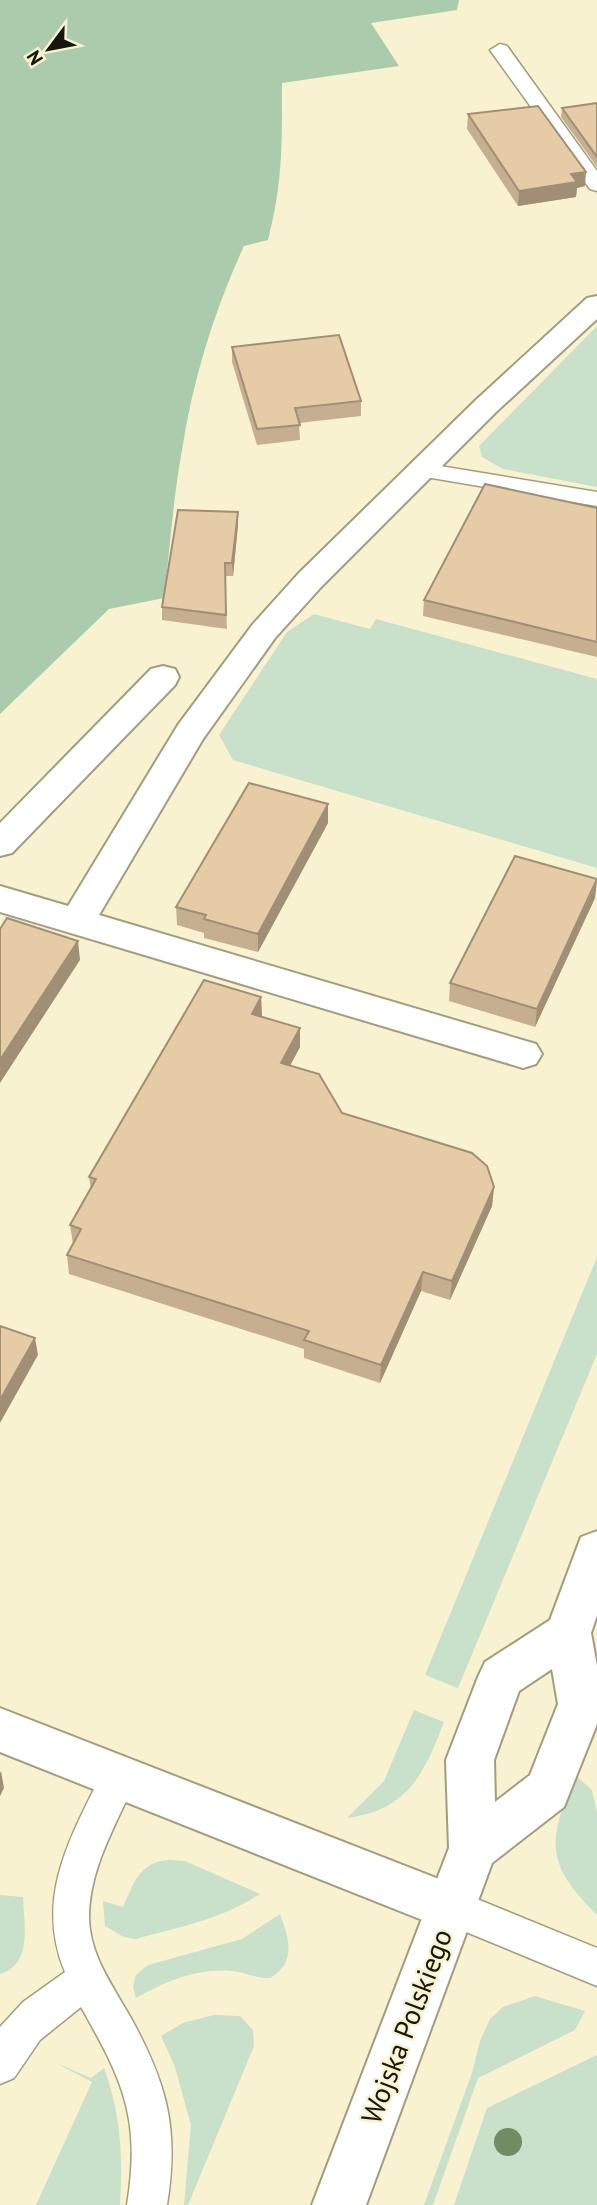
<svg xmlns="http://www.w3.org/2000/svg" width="597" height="2205" font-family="'PT Sans',sans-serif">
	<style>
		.green { fill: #c9e0ca }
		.forest { fill: #abccac }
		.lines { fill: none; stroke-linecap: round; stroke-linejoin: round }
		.lane-casing { stroke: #a39d7f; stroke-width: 3 }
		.street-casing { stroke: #a39d7f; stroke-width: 4 }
		.secondary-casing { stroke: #a39d7f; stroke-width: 4 }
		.lane { fill: #fff; fill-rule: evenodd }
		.street { fill: #fff; fill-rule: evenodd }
		.secondary { fill: #fff; fill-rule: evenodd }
		.tree { fill: #718b65 }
		.wall { fill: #c5af90 }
		.shaded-wall { fill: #a08f75 }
		.building { fill: #e5cca7; stroke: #a08f75; stroke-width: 2 }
		.labels { text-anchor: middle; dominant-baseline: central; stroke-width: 5; stroke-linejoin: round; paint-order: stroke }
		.near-street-label { font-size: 28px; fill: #18160a; stroke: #f8f2d1 }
	</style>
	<rect width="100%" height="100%" fill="#f8f2d1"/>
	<path class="green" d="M 597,326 L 597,487 L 503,469 L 482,457 L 479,446 Z
		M 314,614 L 370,629 L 376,619 L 597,679 L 597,868 L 233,760 L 219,735 L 287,632 Z
		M 597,1257 L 597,1354 L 458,1688 L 425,1675 Z
		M 414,1710 L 444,1722 C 424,1774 408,1810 347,1818 L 384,1781 Z
		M 575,1775 L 592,1790 L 597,1813 L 597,1915 C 544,1862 548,1842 575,1775 Z
		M 169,1860 L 185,1861 L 260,1894 C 221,1920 179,1927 136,1939 L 124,1937 L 105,1926 L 103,1901 L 123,1907 C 134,1883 139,1862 169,1860 Z
		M 0,1895 L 23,1897 C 24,1923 33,1965 0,1974 Z
		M 280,1914 C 289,1939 297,1962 270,1978 C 258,1979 245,1972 232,1971 C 196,1968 167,1981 136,1998 L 133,1987 L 136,1975 L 148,1965 L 242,1939 Z
		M 535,1996 L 585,2011 L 575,2030 L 478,2078 L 433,2205 L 424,2205 L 472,2073 L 480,2041 L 490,2019 L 503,2007 Z
		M 214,2015 L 240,2016 L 253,2030 L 254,2046 L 188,2205 L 184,2205 L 191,2125 L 175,2067 L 161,2036 L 183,2023 Z
		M 597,2055 L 597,2205 L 454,2205 L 487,2108 Z
		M 56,2063 L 91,2078 L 104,2068 C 121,2114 123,2157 120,2205 L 36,2205 L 92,2082 Z"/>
	<path class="forest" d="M 0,0 L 459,0 L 457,10 L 371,23 L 399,66 L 282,83 C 282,143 283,182 268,240 L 244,246 C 214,311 193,379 182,450 C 173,499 170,549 164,598 L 109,609 L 0,714 Z"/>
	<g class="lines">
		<g class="lane-casing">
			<path id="lane" d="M 500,44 L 507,46 L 597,171 L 597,191 L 590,189 L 490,50 Z
				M 422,463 L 597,492 L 597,506 L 414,475 L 410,470 L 414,465 Z
				M 119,1760 L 132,1765 L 137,1777 C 118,1822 89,1867 89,1918 C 90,1957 114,1987 132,2020 C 168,2086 179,2131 167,2205 L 127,2205 C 141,2118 123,2081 81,2007 L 40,2040 L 14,2078 L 0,2084 L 0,2027 L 23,2002 L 65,1972 C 33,1896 73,1833 106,1765 Z
				M 450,1888 L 597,1948 L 597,1986 L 437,1920 L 431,1907 L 437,1894 Z"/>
		</g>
		<g class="street-casing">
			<path id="street" d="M 597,296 L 597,319 L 496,412 L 321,587 L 275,638 L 203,739 L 99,915 L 536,1044 L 542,1054 L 536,1064 L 523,1068 L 0,912 L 0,886 L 68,906 L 178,725 L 253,624 L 299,573 L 476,400 L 587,298 Z
				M 163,666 L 175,669 L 179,677 L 175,685 L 12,853 L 0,856 L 0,823 L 151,669 Z
				M 0,1708 L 467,1890 L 475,1907 L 467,1924 L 450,1931 L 0,1752 Z"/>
		</g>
		<g class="secondary-casing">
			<path id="secondary" d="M 597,1531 L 597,1615 L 591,1633 L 597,1666 L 597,1724 L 564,1807 L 492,1863 L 366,2205 L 312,2205 L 449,1848 L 446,1760 L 478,1677 L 485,1662 L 550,1620 L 581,1537 ZM 552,1669 L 558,1704 L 530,1775 L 495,1802 L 494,1760 L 519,1691 Z"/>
		</g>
		<use href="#lane" class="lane"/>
		<use href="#street" class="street"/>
		<use href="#secondary" class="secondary"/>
	</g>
	<circle class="tree" cx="508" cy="2142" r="14"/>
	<path class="wall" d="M 597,103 L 597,167 L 561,117 L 562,108 Z
		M 468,114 L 585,186 L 577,188 L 576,197 L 518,206 L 467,129 Z
		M 232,347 L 361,401 L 361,416 L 299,423 L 300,440 L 257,445 L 232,362 Z
		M 597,508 L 597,657 L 423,616 L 424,600 Z
		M 238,512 L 238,525 L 233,576 L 225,576 L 227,629 L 162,620 L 162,607 Z
		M 328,823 L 258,952 L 204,938 L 204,933 L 177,925 L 176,907 Z
		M 595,898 L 535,1027 L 449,1001 L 450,983 Z
		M 261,997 L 262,1017 L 300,1028 L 300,1047 L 290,1066 L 342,1113 L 494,1187 L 492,1206 L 450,1300 L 421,1291 L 380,1383 L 304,1358 L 304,1349 L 69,1274 L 67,1255 L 73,1244 L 70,1225 L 91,1189 L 89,1177 Z"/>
	<path class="shaded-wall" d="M 586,172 L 585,186 L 577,188 L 576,197 L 518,206 L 519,191 L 571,174 Z
		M 238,512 L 238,525 L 233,576 L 232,563 Z
		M 328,804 L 328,823 L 258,952 L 258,934 Z
		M 597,881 L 595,898 L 535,1027 L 537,1009 Z
		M 78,941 L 80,960 L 0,1083 L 0,1060 Z
		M 261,997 L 262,1017 L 252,1014 Z
		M 300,1028 L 300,1047 L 281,1082 L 281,1063 Z
		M 494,1187 L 492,1206 L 450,1300 L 452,1281 Z
		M 423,1272 L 421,1291 L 380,1383 L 381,1365 Z
		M 35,1338 L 38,1355 L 0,1423 L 0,1400 Z
		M 1,1771 L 4,1788 L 0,1796 L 0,1773 Z"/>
	<path class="building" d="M 597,103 L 597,157 L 562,108 Z
		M 538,106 L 586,172 L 571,174 L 577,182 L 519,191 L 468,114 Z
		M 339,335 L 361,401 L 295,408 L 300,425 L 257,429 L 232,347 Z
		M 485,484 L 597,508 L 597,642 L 424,600 Z
		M 178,510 L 238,512 L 232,563 L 225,563 L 226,615 L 162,607 Z
		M 249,783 L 328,804 L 258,934 L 204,919 L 206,915 L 176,907 Z
		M 515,856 L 597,879 L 537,1009 L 450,983 Z
		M 7,918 L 78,941 L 0,1060 L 0,929 Z
		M 204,980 L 261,997 L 252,1014 L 300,1028 L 281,1063 L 319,1074 L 342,1113 L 472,1153 L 487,1166 L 494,1187 L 452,1281 L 423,1272 L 381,1365 L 304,1340 L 309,1331 L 67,1255 L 81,1229 L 70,1225 L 96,1179 L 89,1177 Z
		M 0,1326 L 35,1338 L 0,1400 Z"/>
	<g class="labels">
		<g class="near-street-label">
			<text transform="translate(406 2026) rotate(-69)">Wojska Polskiego</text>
		</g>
	</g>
	<g transform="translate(49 49) rotate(238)" stroke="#f8f2d1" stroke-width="5" paint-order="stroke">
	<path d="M0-5L12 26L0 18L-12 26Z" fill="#18160a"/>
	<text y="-10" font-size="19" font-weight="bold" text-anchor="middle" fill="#18160a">N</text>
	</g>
</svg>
